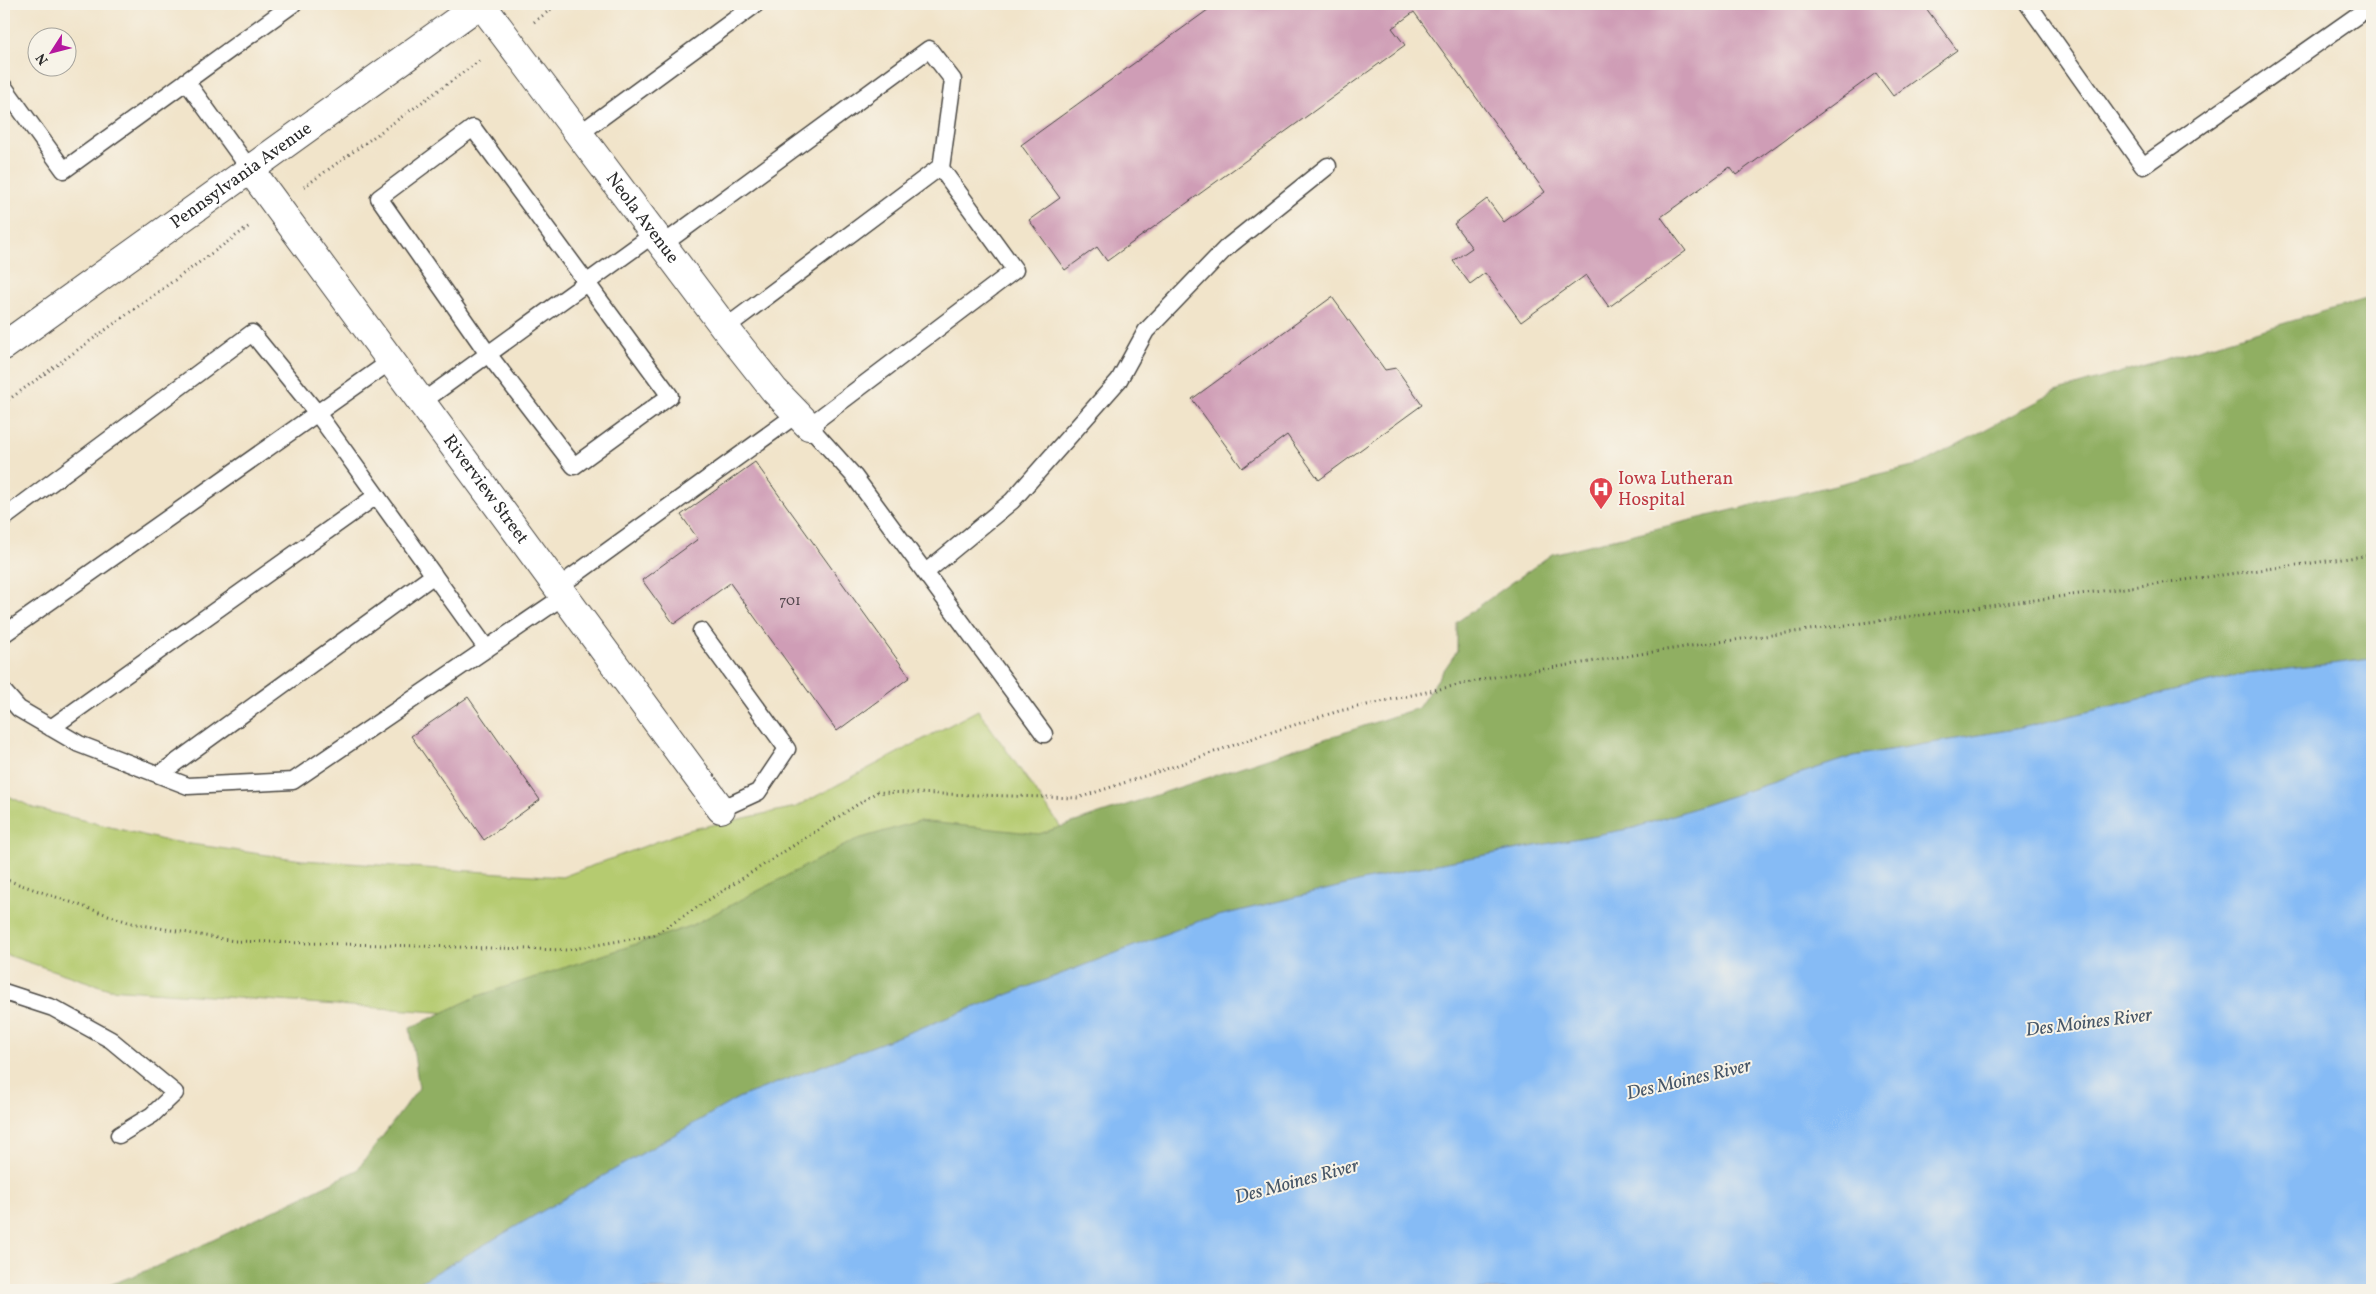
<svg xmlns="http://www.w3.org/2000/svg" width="2376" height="1294" font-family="Vollkorn,serif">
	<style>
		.green { fill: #b5cb70; stroke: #707b4e }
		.forest { fill: #90af62; stroke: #5e6d46 }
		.water { fill: #86bbf5; stroke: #587390 }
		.building { fill: #cf9db6 }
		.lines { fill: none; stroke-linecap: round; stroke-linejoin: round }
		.lane-casing { stroke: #494743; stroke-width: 19 }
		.street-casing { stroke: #494743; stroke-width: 30 }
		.secondary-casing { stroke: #494743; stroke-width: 30 }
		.path { stroke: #494743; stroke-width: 3; stroke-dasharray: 1 4; stroke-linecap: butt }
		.lane { stroke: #fff; stroke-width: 16 }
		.street { stroke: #fff; stroke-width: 28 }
		.secondary { stroke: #fff; stroke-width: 28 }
		.labels { text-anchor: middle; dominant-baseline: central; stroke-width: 4; stroke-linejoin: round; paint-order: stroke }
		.number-label { font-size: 15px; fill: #54484e }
		.street-label { font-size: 18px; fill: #2b2b2b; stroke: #f7f3e8 }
		.health-label { font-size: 18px; fill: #be3a42; stroke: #f7f3e8; text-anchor: start }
		.water-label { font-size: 19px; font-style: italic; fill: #465668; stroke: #f7f3e8 }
	</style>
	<rect width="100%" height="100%" fill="#f7f3e8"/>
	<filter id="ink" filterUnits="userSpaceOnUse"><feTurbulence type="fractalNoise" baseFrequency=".02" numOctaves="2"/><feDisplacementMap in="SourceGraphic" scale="10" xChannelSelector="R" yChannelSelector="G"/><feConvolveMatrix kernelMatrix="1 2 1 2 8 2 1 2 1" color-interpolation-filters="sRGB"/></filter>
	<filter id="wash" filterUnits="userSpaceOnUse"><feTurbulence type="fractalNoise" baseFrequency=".0096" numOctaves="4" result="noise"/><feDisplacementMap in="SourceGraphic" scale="20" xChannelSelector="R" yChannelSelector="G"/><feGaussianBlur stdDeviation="1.12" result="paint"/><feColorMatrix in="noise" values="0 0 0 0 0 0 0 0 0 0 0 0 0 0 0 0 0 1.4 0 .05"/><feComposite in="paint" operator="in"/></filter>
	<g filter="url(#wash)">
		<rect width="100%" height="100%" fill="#f1e4ca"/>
		<path class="green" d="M 978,710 L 1119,909 L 493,1016 L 109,989 L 4,954 L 4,794 L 34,808 L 163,840 L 302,860 L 562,877 L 688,830 L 796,807 Z"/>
		<path class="forest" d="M 2372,297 L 2372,659 L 2239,675 L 2021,728 L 1854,756 L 1634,828 L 1420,867 L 1202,920 L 738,1098 L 406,1290 L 97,1290 L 168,1262 L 357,1170 L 419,1088 L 410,1028 L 478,996 L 691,926 L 855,840 L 919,821 L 1039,834 L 1418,708 L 1457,651 L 1457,622 L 1552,554 L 1921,464 L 2055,392 Z"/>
		<path class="water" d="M 2372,659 L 2372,1290 L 406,1290 L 738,1098 L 1202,920 L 1420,867 L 1634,828 L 1854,756 L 2021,728 L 2239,675 Z"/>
		<g id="blocks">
			<path class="building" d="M 1216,4 L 1923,4 L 1957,50 L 1893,96 L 1876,73 L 1736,175 L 1730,167 L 1661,217 L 1686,251 L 1609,307 L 1586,275 L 1521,322 L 1485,273 L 1470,284 L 1453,261 L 1472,248 L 1454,224 L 1487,199 L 1504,222 L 1545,192 L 1414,12 L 1392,28 L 1405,45 L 1107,261 L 1097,247 L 1065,270 L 1029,220 L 1060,198 L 1021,145 Z
				M 1332,297 L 1385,370 L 1396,368 L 1422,405 L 1319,480 L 1287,435 L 1242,468 L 1192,399 Z
				M 755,462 L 910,677 L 837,731 L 730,583 L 674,624 L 642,580 L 698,539 L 681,515 Z
				M 468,697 L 540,800 L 484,840 L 411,736 Z"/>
		</g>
	</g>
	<g filter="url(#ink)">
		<use href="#blocks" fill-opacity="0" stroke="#494743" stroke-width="1"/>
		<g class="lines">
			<g class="lane-casing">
				<path id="lane" d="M 2028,4 L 2143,166 L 2372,5
					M 186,81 L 249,168
					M 4,87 L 64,170 L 293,4
					M 473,128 L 670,396 L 574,466 L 488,354 L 379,198 Z
					M 579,134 L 756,4
					M 662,245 L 929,49 L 953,80 L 941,168
					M 725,328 L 940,167 L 1015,270 L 809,426 L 854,476 L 1044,734
					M 422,402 L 654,234
					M 4,518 L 252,333 L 317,413 L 487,649
					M 926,572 L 1012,501 L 1119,380 L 1146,331 L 1225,249 L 1328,166
					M 558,587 L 797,414
					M 701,631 L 787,749 L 758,792 L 721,809
					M 4,634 L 391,361
					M 4,692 L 19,709 L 79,744 L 188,786 L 293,781 L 564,596
					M 51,728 L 376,496
					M 160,774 L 434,575
					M 4,992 L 53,1008 L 111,1040 L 175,1093 L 152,1115 L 119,1135"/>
			</g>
			<g class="street-casing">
				<g id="street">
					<path id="s1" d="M 481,4 L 725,328 L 774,390 L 809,426"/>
					<path id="s2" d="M 249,168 L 721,809"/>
				</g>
			</g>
			<g class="secondary-casing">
				<g id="secondary">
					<path id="s3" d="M 4,346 L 480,4"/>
				</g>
			</g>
			<path class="path" d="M 534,22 L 558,4
				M 304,187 L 482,59
				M 4,403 L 251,225
				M 4,879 L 131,923 L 234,941 L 567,950 L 654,935 L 877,792 L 1078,798 L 1175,766 L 1259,736 L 1339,711 L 1499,676 L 1704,644 L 2372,555"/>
			<use href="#lane" class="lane"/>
			<use href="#street" class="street"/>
			<use href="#secondary" class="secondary"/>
		</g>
	</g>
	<defs>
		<g id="hospital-pin" transform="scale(1.25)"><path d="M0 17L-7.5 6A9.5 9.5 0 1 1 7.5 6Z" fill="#e0444e" stroke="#f7f3e8"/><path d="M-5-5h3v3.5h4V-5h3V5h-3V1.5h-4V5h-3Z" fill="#fff"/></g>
	</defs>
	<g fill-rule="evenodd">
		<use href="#hospital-pin" x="1601" y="489"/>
	</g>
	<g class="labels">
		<g class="number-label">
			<text x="790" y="601">701</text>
		</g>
		<g class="street-label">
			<text stroke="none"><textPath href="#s3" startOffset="292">Pennsylvania Avenue</textPath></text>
			<text stroke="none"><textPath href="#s1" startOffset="268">Neola Avenue</textPath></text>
			<text stroke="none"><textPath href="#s2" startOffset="399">Riverview Street</textPath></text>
		</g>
		<g class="health-label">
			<text x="1618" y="479">Iowa Lutheran<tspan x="1618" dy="21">Hospital</tspan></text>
		</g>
		<g class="water-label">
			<text transform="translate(2089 1023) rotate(-7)">Des Moines River</text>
			<text transform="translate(1689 1080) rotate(-13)">Des Moines River</text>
			<text transform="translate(1297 1182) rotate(-15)">Des Moines River</text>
		</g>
	</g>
	<rect width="2376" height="1294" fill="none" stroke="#f7f3e8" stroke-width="20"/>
	<g transform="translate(52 52) rotate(234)"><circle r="24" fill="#f7f3e8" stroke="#a5a39c"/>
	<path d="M0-4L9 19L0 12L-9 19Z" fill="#b5179e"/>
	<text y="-8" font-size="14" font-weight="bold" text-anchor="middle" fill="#2b2b2b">N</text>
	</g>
</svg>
